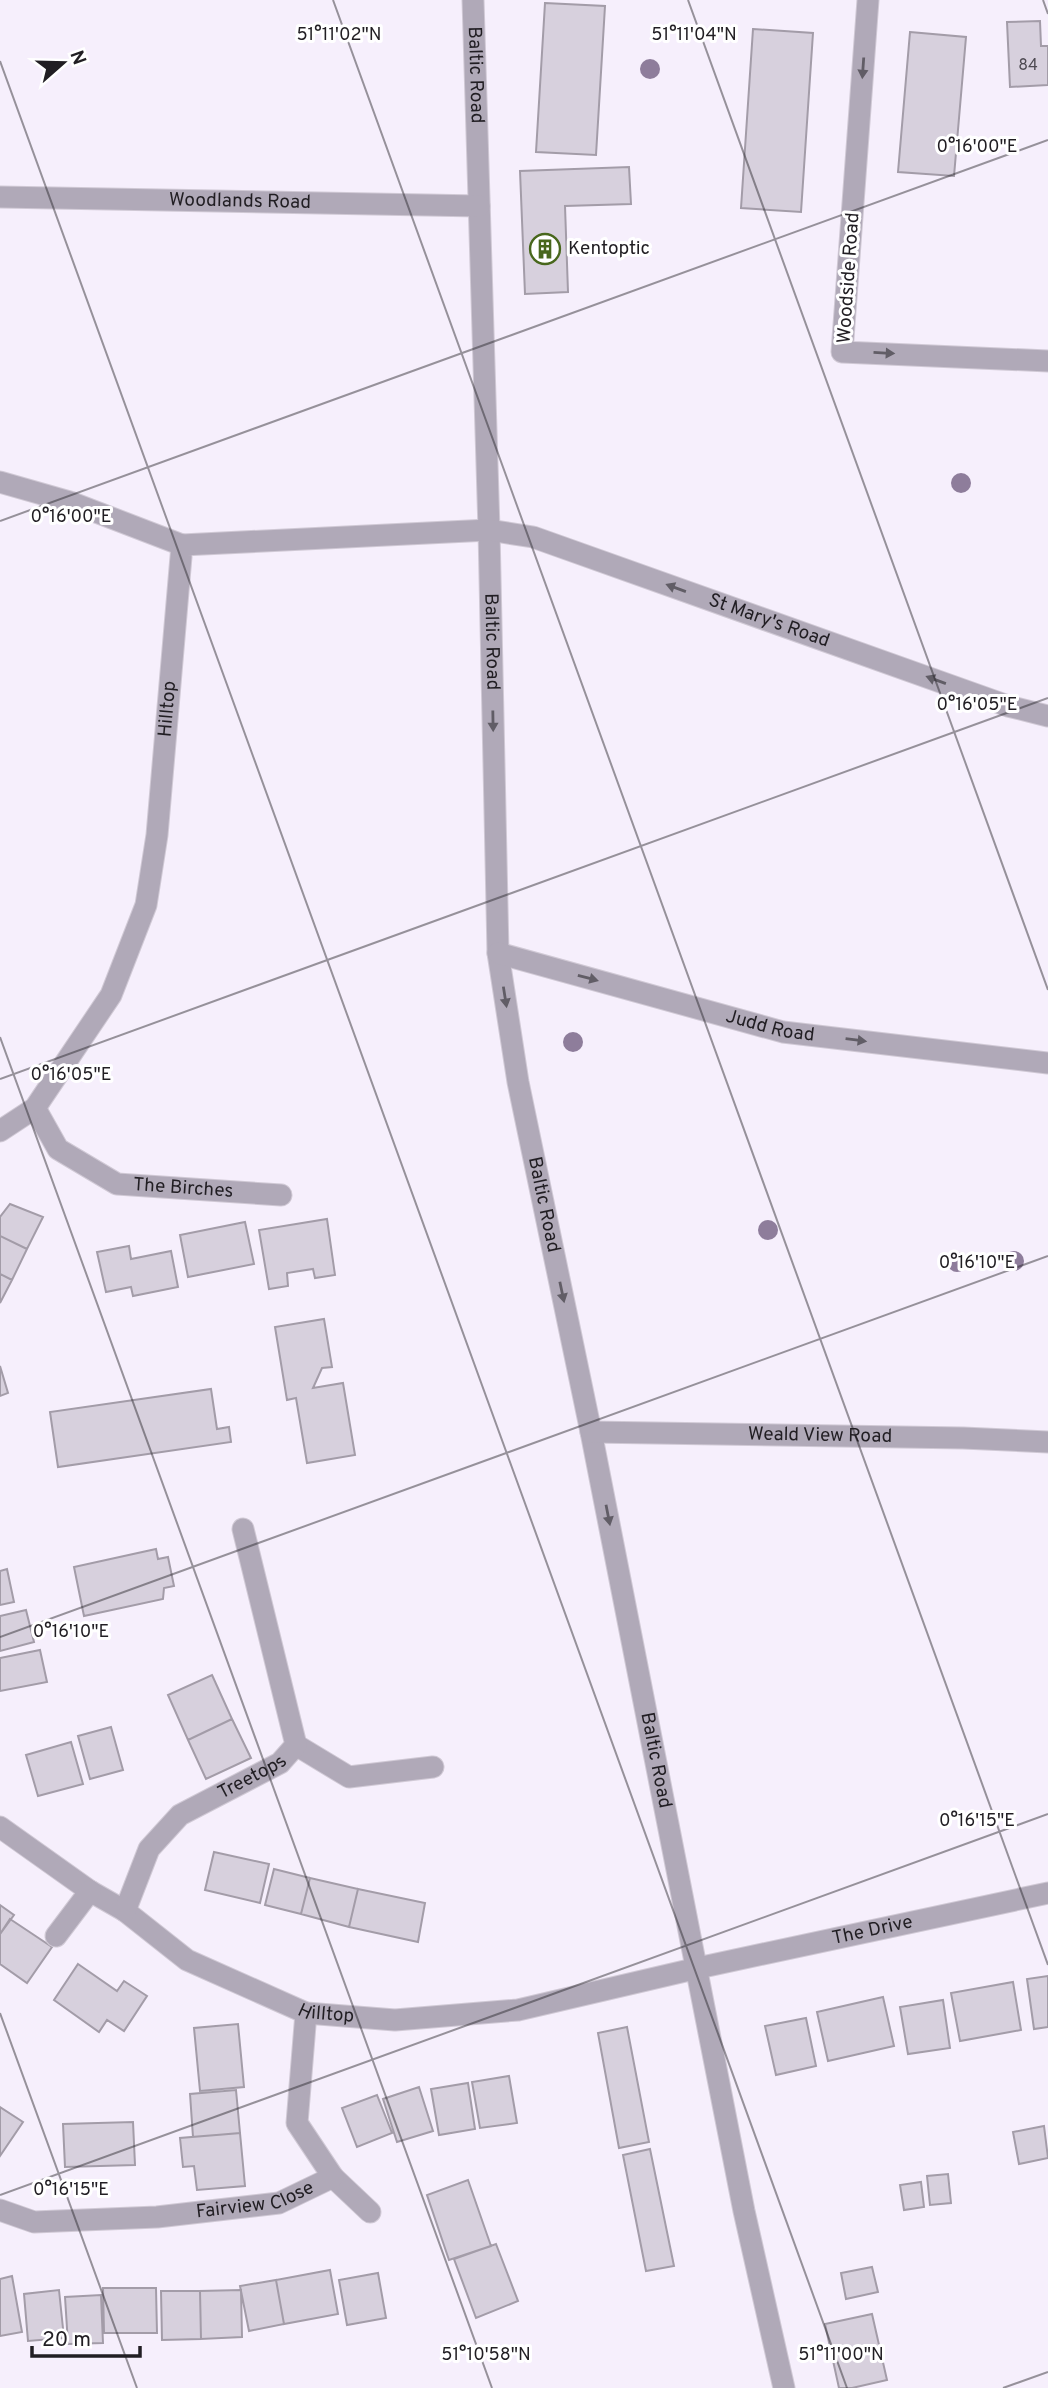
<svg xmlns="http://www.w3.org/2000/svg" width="1048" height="2388" font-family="Overpass,sans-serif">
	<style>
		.building { fill: #d7d0dd; stroke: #a39ca8; stroke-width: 2 }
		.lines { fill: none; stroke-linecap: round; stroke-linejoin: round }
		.street-casing { stroke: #d0c9d5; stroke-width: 23 }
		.street { stroke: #b0a9b8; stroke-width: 21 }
		.tree { fill: #8e7d9b }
		.oneway { fill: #615d66 }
		.ticks { fill: none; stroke: #211e23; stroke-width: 2; stroke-opacity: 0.45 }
		.labels { text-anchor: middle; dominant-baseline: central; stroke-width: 6; stroke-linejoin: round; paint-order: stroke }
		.number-label { font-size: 16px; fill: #4e4a52 }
		.street-label { font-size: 19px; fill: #211e23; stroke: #fff }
		.poi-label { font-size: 19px; fill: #211e23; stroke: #fff; text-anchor: start }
		.ticks-label { font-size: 18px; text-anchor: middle; fill: #211e23; stroke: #fff; stroke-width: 6; stroke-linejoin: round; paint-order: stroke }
	</style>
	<rect width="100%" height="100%" fill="#f6effc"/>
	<path class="building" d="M 545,3 L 605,6 L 596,155 L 536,152 Z
		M 1040,21 L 1041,46 L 1048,46 L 1048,85 L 1010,87 L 1007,22 Z
		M 753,29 L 813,33 L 801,212 L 741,208 Z
		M 910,32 L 966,37 L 954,176 L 898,172 Z
		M 629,167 L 631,204 L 565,206 L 568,292 L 525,294 L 520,171 Z
		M 10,1204 L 43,1217 L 27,1249 L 0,1236 L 0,1217 Z
		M 327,1219 L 335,1275 L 315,1278 L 313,1269 L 287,1273 L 288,1286 L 269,1289 L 259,1230 Z
		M 245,1222 L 254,1264 L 188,1277 L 180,1235 Z
		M 0,1236 L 27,1249 L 12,1280 L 0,1274 Z
		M 129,1246 L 131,1259 L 171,1251 L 178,1287 L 133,1296 L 131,1287 L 106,1292 L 97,1252 Z
		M 0,1274 L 12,1280 L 0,1303 Z
		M 324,1319 L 332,1367 L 322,1368 L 313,1388 L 343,1383 L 355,1455 L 307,1463 L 296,1398 L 287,1400 L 275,1327 Z
		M 0,1366 L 8,1393 L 0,1396 Z
		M 211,1389 L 217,1429 L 229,1427 L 231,1442 L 58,1467 L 50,1412 Z
		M 156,1549 L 158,1559 L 168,1557 L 174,1586 L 164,1588 L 163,1599 L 84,1616 L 74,1567 Z
		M 7,1569 L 14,1602 L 0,1605 L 0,1571 Z
		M 26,1610 L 34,1642 L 0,1651 L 0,1616 Z
		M 40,1650 L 47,1682 L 0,1691 L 0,1658 Z
		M 212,1675 L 232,1719 L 188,1740 L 168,1695 Z
		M 232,1719 L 251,1758 L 206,1779 L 188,1740 Z
		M 111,1727 L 123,1770 L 90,1779 L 78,1736 Z
		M 71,1742 L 83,1784 L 38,1796 L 26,1755 Z
		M 214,1852 L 269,1864 L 260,1903 L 205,1890 Z
		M 274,1869 L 310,1878 L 301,1914 L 265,1905 Z
		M 310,1878 L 358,1889 L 349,1927 L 301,1914 Z
		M 358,1889 L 425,1903 L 418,1942 L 349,1927 Z
		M 0,1905 L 14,1915 L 0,1934 Z
		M 10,1919 L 52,1947 L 27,1983 L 0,1964 L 0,1934 Z
		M 78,1964 L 117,1991 L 124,1981 L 147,1996 L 124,2031 L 107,2020 L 99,2032 L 54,2000 Z
		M 1048,1976 L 1048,2027 L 1034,2029 L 1027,1979 Z
		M 1013,1982 L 1021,2030 L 960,2041 L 951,1993 Z
		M 883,1997 L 894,2046 L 828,2061 L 817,2012 Z
		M 943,2000 L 950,2048 L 908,2054 L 900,2007 Z
		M 806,2018 L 816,2066 L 776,2075 L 765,2026 Z
		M 238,2024 L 244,2087 L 200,2091 L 194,2028 Z
		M 627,2027 L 649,2142 L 619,2148 L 598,2033 Z
		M 509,2076 L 517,2123 L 480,2128 L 472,2082 Z
		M 468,2083 L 475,2129 L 439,2135 L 431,2089 Z
		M 419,2087 L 433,2131 L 397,2142 L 383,2099 Z
		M 236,2090 L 240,2133 L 193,2137 L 190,2094 Z
		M 377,2095 L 392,2133 L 357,2147 L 342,2108 Z
		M 0,2107 L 23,2122 L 0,2156 Z
		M 133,2122 L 135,2165 L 65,2167 L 63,2124 Z
		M 1044,2126 L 1048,2158 L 1019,2164 L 1013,2132 Z
		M 240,2133 L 245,2186 L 197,2190 L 194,2166 L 183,2167 L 180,2138 Z
		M 650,2149 L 674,2266 L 646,2271 L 623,2155 Z
		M 948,2174 L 951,2203 L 930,2205 L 927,2176 Z
		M 468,2180 L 491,2246 L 449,2260 L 427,2195 Z
		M 921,2182 L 924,2207 L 904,2210 L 900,2185 Z
		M 496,2244 L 518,2301 L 476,2318 L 454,2259 Z
		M 872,2267 L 878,2292 L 846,2299 L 841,2273 Z
		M 330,2270 L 338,2314 L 284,2324 L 276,2280 Z
		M 378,2273 L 386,2318 L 347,2325 L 339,2280 Z
		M 12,2276 L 22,2332 L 0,2336 L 0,2279 Z
		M 276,2280 L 284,2324 L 249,2331 L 240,2286 Z
		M 103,2288 L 156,2288 L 157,2333 L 104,2333 Z
		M 59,2290 L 64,2338 L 28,2341 L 24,2294 Z
		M 241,2290 L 242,2337 L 201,2339 L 200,2291 Z
		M 161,2291 L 200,2291 L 201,2339 L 162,2340 Z
		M 101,2295 L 103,2343 L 68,2344 L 65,2297 Z
		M 872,2314 L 887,2380 L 852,2388 L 839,2388 L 825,2324 Z"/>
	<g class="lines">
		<g class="street-casing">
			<g id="street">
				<path id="s1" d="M 473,0 L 489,530 L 498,953 L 518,1082 L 591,1432 L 744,2211 L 784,2388"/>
				<path d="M 868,0 L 842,352 L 1048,361"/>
				<path id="s2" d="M 0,197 L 479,206"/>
				<path d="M 0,482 L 70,502 L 182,545"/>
				<path id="s3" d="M 498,953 L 783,1032 L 1048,1063"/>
				<path id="s4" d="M 35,1108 L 58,1149 L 117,1184 L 281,1195"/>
				<path id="s5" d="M 0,1131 L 35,1108 L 111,995 L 146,905 L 157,835 L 182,545 L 489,530 L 533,537 L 1008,706 L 1048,716"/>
				<path id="s6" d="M 591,1432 L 963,1438 L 1048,1442"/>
				<path d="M 296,1745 L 349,1777 L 433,1767"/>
				<path id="s7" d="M 0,1827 L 90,1891 L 125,1911 L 187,1960 L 306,2013 L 395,2020 L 518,2010 L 698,1968 L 1048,1893"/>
				<path id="s8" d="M 125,1911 L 149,1849 L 180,1815 L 280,1763 L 296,1745 L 243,1529"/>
				<path d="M 56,1936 L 90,1891"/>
				<path d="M 333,2177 L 370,2212"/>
				<path id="s9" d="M 0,2210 L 34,2222 L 157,2217 L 279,2203 L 333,2177 L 297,2123 L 306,2013"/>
			</g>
		</g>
		<use href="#street" class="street"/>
	</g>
	<g class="tree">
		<circle cx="650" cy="69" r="10"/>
		<circle cx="961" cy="483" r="10"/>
		<circle cx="573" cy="1042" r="10"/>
		<circle cx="768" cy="1230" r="10"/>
		<circle cx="1014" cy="1261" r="10"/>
		<circle cx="957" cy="1262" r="10"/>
	</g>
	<defs><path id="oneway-solid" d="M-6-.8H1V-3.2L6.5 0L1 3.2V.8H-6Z" transform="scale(1.75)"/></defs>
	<g class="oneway">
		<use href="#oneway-solid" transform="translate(863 68) rotate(94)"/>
		<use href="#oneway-solid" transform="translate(884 353) rotate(3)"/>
		<use href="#oneway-solid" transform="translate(676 588) rotate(-160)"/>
		<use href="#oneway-solid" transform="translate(936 680) rotate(-160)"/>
		<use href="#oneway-solid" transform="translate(493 721) rotate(89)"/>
		<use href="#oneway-solid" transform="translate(588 978) rotate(15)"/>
		<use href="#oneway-solid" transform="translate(505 997) rotate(81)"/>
		<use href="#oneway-solid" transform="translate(856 1040) rotate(7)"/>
		<use href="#oneway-solid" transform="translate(562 1292) rotate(78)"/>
		<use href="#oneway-solid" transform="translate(608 1515) rotate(79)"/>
	</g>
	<path class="ticks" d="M 333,0 L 1048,1965M 688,0 L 1048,990M 1043,0 L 1048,14M 0,61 L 847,2388M 0,521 L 1048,140M 0,1037 L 492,2388M 0,1079 L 1048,698M 0,1637 L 1048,1256M 0,2013 L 137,2388M 0,2195 L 1048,1814M 1003,2388 L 1048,2372"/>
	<defs>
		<g id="building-ring" transform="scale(1.575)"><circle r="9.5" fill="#fff" stroke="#48671c" stroke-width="1.5"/><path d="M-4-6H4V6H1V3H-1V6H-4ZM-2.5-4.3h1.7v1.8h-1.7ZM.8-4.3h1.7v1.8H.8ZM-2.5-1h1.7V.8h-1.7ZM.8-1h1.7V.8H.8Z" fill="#48671c"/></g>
	</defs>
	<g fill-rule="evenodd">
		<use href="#building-ring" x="545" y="249"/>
	</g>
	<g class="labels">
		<g class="number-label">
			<text x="1028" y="66">84</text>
		</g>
		<g class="street-label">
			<text stroke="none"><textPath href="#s1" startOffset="75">Baltic Road</textPath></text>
			<text stroke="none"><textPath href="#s2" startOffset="240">Woodlands Road</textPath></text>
			<text transform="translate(849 278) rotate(-86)">Woodside Road</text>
			<text stroke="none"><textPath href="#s5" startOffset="1239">St Mary's Road</textPath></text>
			<text stroke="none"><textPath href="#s1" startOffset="642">Baltic Road</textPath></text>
			<text stroke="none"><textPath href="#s5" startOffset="472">Hilltop</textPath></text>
			<text stroke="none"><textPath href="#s3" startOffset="282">Judd Road</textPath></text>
			<text stroke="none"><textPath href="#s4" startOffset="182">The Birches</textPath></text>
			<text stroke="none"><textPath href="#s1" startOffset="1209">Baltic Road</textPath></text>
			<text stroke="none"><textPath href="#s6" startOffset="229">Weald View Road</textPath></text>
			<text stroke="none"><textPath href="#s1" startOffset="1776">Baltic Road</textPath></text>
			<text stroke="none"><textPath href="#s8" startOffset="194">Treetops</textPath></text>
			<text stroke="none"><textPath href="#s7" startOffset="936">The Drive</textPath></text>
			<text stroke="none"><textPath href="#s7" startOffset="380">Hilltop</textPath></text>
			<text stroke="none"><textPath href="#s9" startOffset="259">Fairview Close</textPath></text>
		</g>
		<g class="poi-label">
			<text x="568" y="249">Kentoptic</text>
		</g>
	</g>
	<g class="ticks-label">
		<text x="694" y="40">51°11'04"N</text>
		<text x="339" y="40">51°11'02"N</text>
		<text x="977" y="152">0°16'00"E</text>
		<text x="71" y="522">0°16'00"E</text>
		<text x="977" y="710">0°16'05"E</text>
		<text x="71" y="1080">0°16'05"E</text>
		<text x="977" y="1268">0°16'10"E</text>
		<text x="71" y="1637">0°16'10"E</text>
		<text x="977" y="1826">0°16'15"E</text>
		<text x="71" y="2195">0°16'15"E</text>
		<text x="486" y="2360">51°10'58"N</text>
		<text x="841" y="2360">51°11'00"N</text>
	</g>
	<g transform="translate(63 63) rotate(70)" stroke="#ffffff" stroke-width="5" paint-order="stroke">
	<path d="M0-5L12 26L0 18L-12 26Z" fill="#211e23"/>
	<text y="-10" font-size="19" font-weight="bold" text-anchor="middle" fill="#211e23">N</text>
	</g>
	<path d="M32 2346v10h108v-10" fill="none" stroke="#211e23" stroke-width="3.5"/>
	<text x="42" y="2346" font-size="21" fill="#211e23" stroke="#ffffff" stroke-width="5" paint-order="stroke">20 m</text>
</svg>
